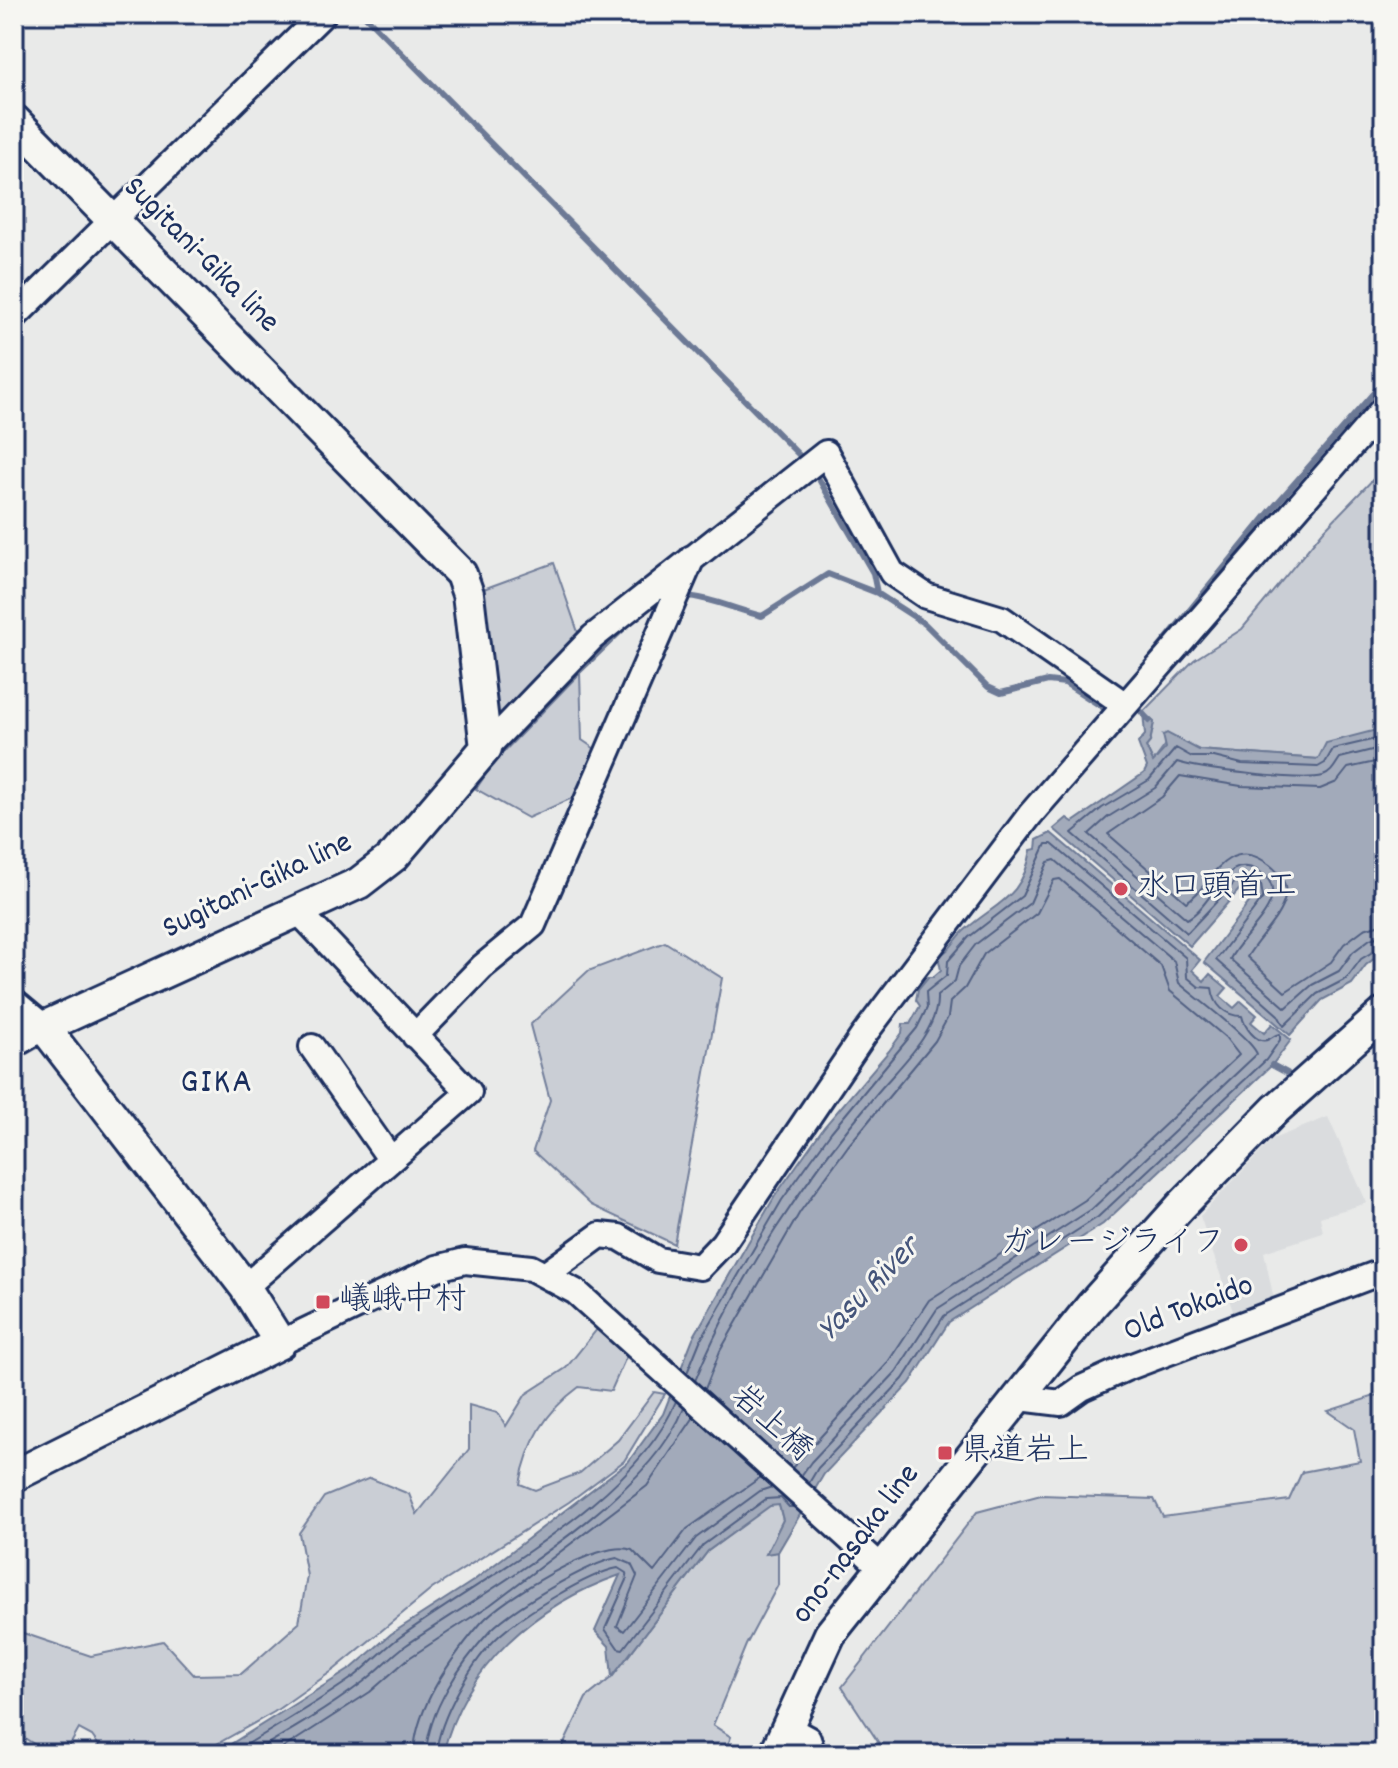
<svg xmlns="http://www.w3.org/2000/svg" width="1398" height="1768" font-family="Dekko,'Klee One',sans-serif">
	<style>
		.built { fill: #dadcde }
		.green { fill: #caced5; stroke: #727e9a; stroke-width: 2 }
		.water { fill: #a2aaba; stroke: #6c7995; stroke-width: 2 }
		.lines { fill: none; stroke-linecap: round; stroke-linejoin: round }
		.shore { stroke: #516083; stroke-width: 2 }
		.stream { stroke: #6c7995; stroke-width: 6 }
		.minor-casing { stroke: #1b2f5e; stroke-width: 30 }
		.major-casing { stroke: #1b2f5e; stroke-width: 36 }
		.minor { stroke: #f6f6f2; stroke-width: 24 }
		.major { stroke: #f6f6f2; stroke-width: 30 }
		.poi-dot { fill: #d1495b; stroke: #f6f6f2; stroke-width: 3 }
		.labels { text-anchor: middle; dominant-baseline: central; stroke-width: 6; stroke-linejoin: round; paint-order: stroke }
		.street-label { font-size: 32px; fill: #1b2f5e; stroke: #f6f6f2 }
		.poi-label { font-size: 32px; fill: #1b2f5e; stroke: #f6f6f2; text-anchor: start }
		.water-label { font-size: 34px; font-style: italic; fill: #44547a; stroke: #f6f6f2 }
		.quarter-label { font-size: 36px; letter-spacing: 2px; fill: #1b2f5e; stroke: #f6f6f2 }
	</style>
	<rect width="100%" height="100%" fill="#e9eae9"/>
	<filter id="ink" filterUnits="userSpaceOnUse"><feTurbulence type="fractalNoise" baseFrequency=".0125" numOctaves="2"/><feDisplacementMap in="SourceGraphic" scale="16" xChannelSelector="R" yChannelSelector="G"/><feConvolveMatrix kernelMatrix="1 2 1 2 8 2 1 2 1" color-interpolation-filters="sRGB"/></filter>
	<g filter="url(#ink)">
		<path class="built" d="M 1328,1117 L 1367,1203 L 1320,1217 L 1323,1233 L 1264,1252 L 1274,1300 L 1234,1314 L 1200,1216 L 1273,1139 Z"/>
		<path class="green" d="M 1384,468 L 1384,728 L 1319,759 L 1199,750 L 1163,735 L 1167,743 L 1153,762 L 1146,747 L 1150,742 L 1154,722 L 1143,712 L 1194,660 L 1242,629 L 1323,531 Z
			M 554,563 L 580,638 L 495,723 L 478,591 Z
			M 580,673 L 582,740 L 601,753 L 579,795 L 528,818 L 476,789 L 495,761 Z
			M 665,942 L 722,978 L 674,1244 L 591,1205 L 533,1151 L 550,1100 L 530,1025 L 588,971 Z
			M 598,1328 L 627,1355 L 611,1391 L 579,1387 C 546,1411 527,1443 520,1484 L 535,1490 L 580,1473 L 618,1440 L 654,1392 L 665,1394 L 624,1461 L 569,1502 L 432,1589 L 335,1669 L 274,1712 L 199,1754 L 105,1754 L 92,1736 L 79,1729 L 65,1754 L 49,1754 L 14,1731 L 14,1630 L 91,1656 L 163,1641 L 194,1675 L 241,1674 L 299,1623 L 307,1576 L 299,1533 L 324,1497 L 370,1478 L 409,1494 L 417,1514 L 469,1449 L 469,1405 L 498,1413 L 506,1426 L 526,1394 L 566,1368 Z
			M 1384,1393 L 1384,1754 L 886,1754 L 842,1687 L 977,1512 L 1041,1495 L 1154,1499 L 1163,1517 L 1289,1500 L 1302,1472 L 1360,1461 L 1354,1429 L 1328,1411 Z
			M 770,1505 L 779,1505 L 783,1520 L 767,1553 L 778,1552 L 778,1585 L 746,1645 L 713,1725 L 731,1737 L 724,1754 L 559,1754 L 586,1698 L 612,1677 L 708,1551 Z"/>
		<path class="water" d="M 1143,712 L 1154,722 L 1150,742 L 1146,747 L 1153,762 L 1166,748 L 1163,735 L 1167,733 L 1199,750 L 1318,759 L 1326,743 L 1384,728 L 1384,951 L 1366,965 L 1352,984 L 1322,1000 L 1290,1035 L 1204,962 L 1257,892 L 1244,884 L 1190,946 L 1054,829 L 1067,818 L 1073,822 L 1144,773 L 1147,767 L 1138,743 L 1145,735 Z
			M 1051,833 L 1200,960 L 1192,970 L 1204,981 L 1210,974 L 1227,988 L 1220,996 L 1234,1008 L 1241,1001 L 1257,1015 L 1251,1022 L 1264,1033 L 1272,1024 L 1291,1040 L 1272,1065 L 1103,1224 L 949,1322 L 910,1383 L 824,1474 L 778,1552 L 766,1554 L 783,1520 L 779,1505 L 770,1506 L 708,1551 L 612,1677 L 609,1646 L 595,1631 L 620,1575 C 537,1604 464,1666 443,1754 L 215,1754 L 352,1668 L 391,1634 L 473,1581 L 628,1462 L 663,1414 L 693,1338 L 775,1196 L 824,1127 L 889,1051 L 902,1033 L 903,1024 L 910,1024 L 920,1006 L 916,1000 L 918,989 L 928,977 L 933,977 L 941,970 L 938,956 C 952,950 954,940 965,930 C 997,902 1023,898 1031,850 L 1036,849 L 1037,840 Z"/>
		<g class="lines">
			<path class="shore" d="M 1384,737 L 1333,749 L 1325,763 L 1318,767 L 1242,764 L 1214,757 L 1192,757 L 1176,748 L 1149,780 L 1102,808 L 1072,833 L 1187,933 L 1239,878 L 1248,877 L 1261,885 L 1263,898 L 1216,960 L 1278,1015 L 1284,1026 L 1317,994 L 1346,979 L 1361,959 L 1384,945
				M 1384,747 L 1340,758 C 1335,765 1332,773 1323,776 C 1301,782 1199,769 1177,762 L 1155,788 L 1108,817 L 1089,834 L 1187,919 C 1206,909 1215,883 1233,870 C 1241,865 1249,866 1257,870 C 1299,895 1243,932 1230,959 L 1286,1008 L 1312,985 L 1339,971 L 1353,952 L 1370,939 L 1384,935
				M 1384,760 L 1348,768 L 1337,782 L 1320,789 L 1241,786 L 1180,776 L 1162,797 L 1108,834 L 1186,902 C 1203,893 1211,869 1229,859 C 1241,852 1253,854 1264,861 C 1313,892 1266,925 1247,957 L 1285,992 L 1331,962 L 1344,944 L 1364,929 L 1384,923
				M 687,1373 L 700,1341 L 782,1200 L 831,1132 L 917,1028 L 927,1008 L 926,992 L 947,975 L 948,961 L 969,937 L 1022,896 L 1046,844 L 1052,844 L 1186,958 L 1187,977 L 1199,987 L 1212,988 C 1214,1005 1225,1016 1242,1016 C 1244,1025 1256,1046 1269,1039 C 1273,1037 1276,1034 1280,1034 L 1280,1040 L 1266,1060 L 1098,1217 L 944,1316 L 903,1379 L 818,1468 L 809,1483
				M 695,1381 C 735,1281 808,1174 878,1092 C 899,1067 939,1031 937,996 L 955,981 L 959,966 L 976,944 L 1030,903 L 1048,862 L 1055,860 L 1174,961 L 1179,983 C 1196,998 1251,1038 1257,1054 L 1092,1209 L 937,1309 L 896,1372 L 811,1462 L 801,1476
				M 705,1389 L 720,1351 L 800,1212 L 848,1146 L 935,1041 L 948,1017 L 950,1002 L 965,988 L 984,954 L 1037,913 L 1054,880 L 1060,879 L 1161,966 L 1170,991 L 1225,1037 L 1239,1055 L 1085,1200 L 929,1300 L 886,1365 L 792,1468
				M 231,1754 C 273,1729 315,1704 355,1676 C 369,1665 382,1651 396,1640 C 480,1578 637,1500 676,1401
				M 250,1754 C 288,1732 328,1709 363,1682 C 378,1671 390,1657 405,1646 C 486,1591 648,1500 684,1408
				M 274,1754 L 370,1692 L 409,1658 L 490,1605 L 647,1486 L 694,1417
				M 414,1754 C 415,1707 451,1658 481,1623 C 502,1599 601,1537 632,1550 L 654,1572 L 687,1529 L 761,1477
				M 426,1754 C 428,1710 462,1662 490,1631 C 511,1609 588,1563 617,1558 L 631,1564 L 637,1576 L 617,1626 L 624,1631 L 696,1538 L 760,1491 L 772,1487
				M 436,1754 C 439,1718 473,1659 500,1635 C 525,1613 587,1574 618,1568 L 626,1573 L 627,1580 L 605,1629 L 618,1648 L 623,1649 L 703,1545 L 766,1499 L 781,1498 L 789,1507 L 794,1507"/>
			<path class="stream" d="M 363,14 L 805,461
				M 813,469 L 873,573 L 877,593 L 925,624 L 988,687 L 1001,693 L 1048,681 L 1065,683 L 1113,714
				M 682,596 C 702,595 740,611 762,616 L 828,574 L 877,593
				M 1146,664 L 1272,509 L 1384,381
				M 548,701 L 626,626
				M 1134,703 L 1149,721
				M 14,1059 L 46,1041
				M 1272,1065 L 1287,1073"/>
			<g class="minor-casing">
				<path id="minor" d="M 14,317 L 323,14
					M 486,748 L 593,637 L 826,453 L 892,573 L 926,596 L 1002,619 L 1124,704
					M 14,1002 L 44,1027 L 14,1045
					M 415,1036 L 482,967 L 533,925 L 692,558
					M 312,1047 L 391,1160
					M 545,1275 L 600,1235 L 619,1237 L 658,1260 L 700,1267 L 723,1243 L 863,1036 L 1030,815 L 1384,408
					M 245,1287 L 469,1092 L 300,913
					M 280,1343 L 437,1268 L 465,1261 L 531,1268 L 576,1292 L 881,1567
					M 1020,1398 L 1061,1403 L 1082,1388 L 1124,1369 L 1384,1271
					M 786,1727 L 808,1739 L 813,1754"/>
			</g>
			<g class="major-casing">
				<path id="major" d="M 14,120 L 461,574 L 468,594 L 486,748 L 394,856 L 359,883 L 44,1027 L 245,1287 L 280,1343 L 14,1476
					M 775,1754 L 830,1634 L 1092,1305 L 1181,1206 L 1275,1110 L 1384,1013"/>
			</g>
			<use href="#minor" class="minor"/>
			<use href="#major" class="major"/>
		</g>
	</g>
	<g class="poi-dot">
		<circle cx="1121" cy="889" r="8"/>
		<circle cx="1241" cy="1245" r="8"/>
		<rect x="315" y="1294" width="16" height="16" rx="4"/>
		<rect x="937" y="1445" width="16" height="16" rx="4"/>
	</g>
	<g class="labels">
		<g class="street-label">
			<text transform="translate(200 256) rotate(45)">Sugitani-Gika line</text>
			<text transform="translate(258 887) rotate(-26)">Sugitani-Gika line</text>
			<text transform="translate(1189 1310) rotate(-21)">Old Tokaido</text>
			<text transform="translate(770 1425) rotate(42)">岩上橋</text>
			<text transform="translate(857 1545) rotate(-53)">ono-nasaka line</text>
		</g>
		<g class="poi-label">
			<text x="1137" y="889">水口頭首工</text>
			<text x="1225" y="1245" text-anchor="end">ガレージライフ</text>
			<text x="339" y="1302">嶬峨中村</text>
			<text x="961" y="1453">県道岩上</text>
		</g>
		<g class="water-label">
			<text transform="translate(870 1290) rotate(-46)">Yasu River</text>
		</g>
		<g class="quarter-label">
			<text x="217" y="1084">GIKA</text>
		</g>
	</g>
	<rect width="1398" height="1768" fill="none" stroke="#f6f6f2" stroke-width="48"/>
	<rect x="24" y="24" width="1350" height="1720" fill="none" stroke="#1b2f5e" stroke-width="3" filter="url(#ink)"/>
</svg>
